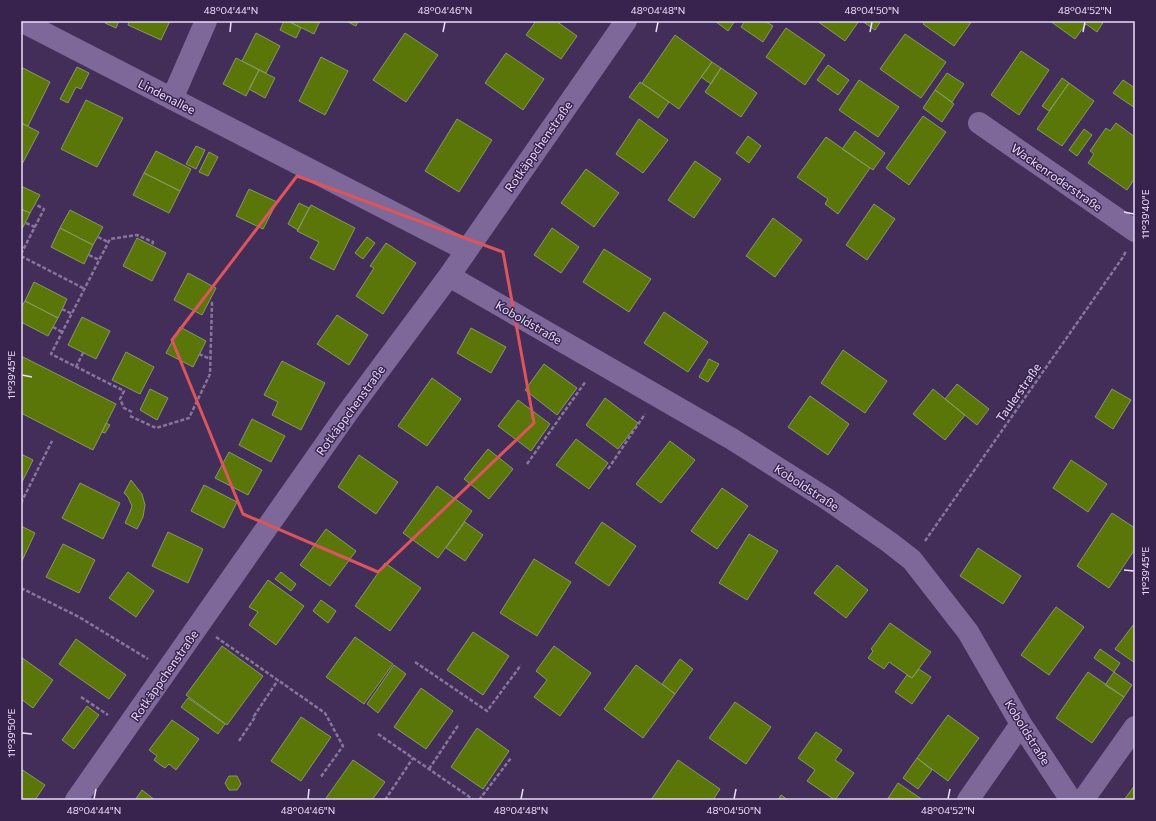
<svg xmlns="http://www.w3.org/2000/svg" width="1156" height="821" font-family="Commissioner,sans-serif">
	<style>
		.building { fill: #5a7609; stroke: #869963 }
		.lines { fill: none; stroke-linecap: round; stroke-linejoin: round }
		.path { stroke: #87769b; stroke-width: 2.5; stroke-dasharray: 4 2; stroke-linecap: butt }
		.minor { stroke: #7e6899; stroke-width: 22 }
		.marked { fill: none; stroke: #db555c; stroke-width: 3; stroke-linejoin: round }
		.ticks { fill: none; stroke: #e9ddf9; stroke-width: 1.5 }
		.labels { text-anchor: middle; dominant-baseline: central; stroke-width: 3; stroke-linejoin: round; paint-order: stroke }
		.street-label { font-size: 12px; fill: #e9ddf9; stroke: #38234f }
		.neatline { fill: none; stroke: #e9ddf9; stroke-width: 1.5 }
		.ticks-label { font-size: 10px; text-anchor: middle; fill: #e9ddf9 }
	</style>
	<rect width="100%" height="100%" fill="#432e5a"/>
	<path class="building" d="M 106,21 L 119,21 L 116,28 L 105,23 Z
		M 129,21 L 170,21 L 161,40 L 128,25 Z
		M 284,21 L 288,21 L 301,28 L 296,38 L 280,30 Z
		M 288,21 L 320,21 L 314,34 Z
		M 346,21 L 358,21 L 356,26 Z
		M 536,21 L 556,21 L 577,36 L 561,59 L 526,35 Z
		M 715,21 L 735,21 L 728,31 Z
		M 745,21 L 765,21 L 773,26 L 763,42 L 741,27 Z
		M 817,21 L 859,21 L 845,41 Z
		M 862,21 L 881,21 L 875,30 Z
		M 925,21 L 972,21 L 954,46 L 923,24 Z
		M 1050,21 L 1104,21 L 1097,32 L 1086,24 L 1075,39 Z
		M 786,28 L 825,55 L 805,85 L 766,57 Z
		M 256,33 L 280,46 L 266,73 L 242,61 Z
		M 405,33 L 438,55 L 406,102 L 373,80 Z
		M 905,34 L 946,62 L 921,98 L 880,69 Z
		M 675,35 L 712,62 L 679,109 L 642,83 Z
		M 1021,51 L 1049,70 L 1019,115 L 991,95 Z
		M 506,53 L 544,79 L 523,110 L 485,83 Z
		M 321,57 L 348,71 L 325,115 L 299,101 Z
		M 236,58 L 259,70 L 246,96 L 223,84 Z
		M 712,62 L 721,68 L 711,84 L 701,77 Z
		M 828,65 L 849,80 L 838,95 L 817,80 Z
		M 21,67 L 50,82 L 28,126 L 21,123 Z
		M 77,67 L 89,73 L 81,89 L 76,87 L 68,103 L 60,99 Z
		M 721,68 L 757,93 L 741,117 L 705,92 Z
		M 259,70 L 275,78 L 265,98 L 249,89 Z
		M 947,73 L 964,84 L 952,102 L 935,90 Z
		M 1062,78 L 1069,83 L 1049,111 L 1042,106 Z
		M 859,80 L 899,107 L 878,137 L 839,110 Z
		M 1123,80 L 1135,88 L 1135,108 L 1113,93 Z
		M 640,82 L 669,102 L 658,118 L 629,97 Z
		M 1069,83 L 1094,101 L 1062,146 L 1037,129 Z
		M 935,90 L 954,104 L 942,122 L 923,108 Z
		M 86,100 L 123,118 L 97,167 L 61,149 Z
		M 923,116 L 946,132 L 909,185 L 886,168 Z
		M 457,119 L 492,140 L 459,192 L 425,171 Z
		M 639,119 L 668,140 L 643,173 L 616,154 Z
		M 21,123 L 39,132 L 21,166 Z
		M 1116,123 L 1135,137 L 1135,178 L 1127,190 L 1088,163 L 1094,154 L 1090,151 L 1106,128 L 1110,131 Z
		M 1084,129 L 1092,135 L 1077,156 L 1069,150 Z
		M 855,131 L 885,153 L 873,170 L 842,149 Z
		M 748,136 L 761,146 L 749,163 L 736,153 Z
		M 826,137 L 870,168 L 838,214 L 825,204 L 828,199 L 797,177 Z
		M 196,146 L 205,150 L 196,169 L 186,164 Z
		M 156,151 L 191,169 L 180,191 L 144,173 Z
		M 209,152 L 218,157 L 208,176 L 199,172 Z
		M 695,161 L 721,179 L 694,218 L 668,200 Z
		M 586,169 L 619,193 L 594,227 L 561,203 Z
		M 144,173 L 180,191 L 169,213 L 133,195 Z
		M 21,186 L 40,195 L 30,213 L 21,209 Z
		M 249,189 L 277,202 L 263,229 L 236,216 Z
		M 299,203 L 309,208 L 298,230 L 288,224 Z
		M 874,204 L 895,219 L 867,260 L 846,245 Z
		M 311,205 L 355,228 L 334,270 L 310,258 L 319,242 L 297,231 Z
		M 21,209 L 30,213 L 21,231 Z
		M 70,210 L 103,227 L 93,245 L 60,228 Z
		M 773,218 L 802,240 L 775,277 L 746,256 Z
		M 60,228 L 93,245 L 84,264 L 51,247 Z
		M 552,228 L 579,247 L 561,273 L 534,255 Z
		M 367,237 L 375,243 L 363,259 L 355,253 Z
		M 137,238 L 166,253 L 152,281 L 123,266 Z
		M 386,243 L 416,263 L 383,314 L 356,296 L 374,268 L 370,266 Z
		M 604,249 L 651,279 L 629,312 L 583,282 Z
		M 188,273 L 216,288 L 202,315 L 174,300 Z
		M 34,282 L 67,299 L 58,318 L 25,301 Z
		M 25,301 L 58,318 L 48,336 L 21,322 L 21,308 Z
		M 664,312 L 708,342 L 688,372 L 644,343 Z
		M 337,315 L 368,335 L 349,365 L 317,344 Z
		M 82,317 L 110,331 L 96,359 L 68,345 Z
		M 180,327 L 206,341 L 193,367 L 166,353 Z
		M 471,328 L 506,347 L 491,373 L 457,353 Z
		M 843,350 L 887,381 L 865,413 L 821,383 Z
		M 126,352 L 154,367 L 140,394 L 112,380 Z
		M 21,356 L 116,404 L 93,450 L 21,413 Z
		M 709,359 L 719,364 L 708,382 L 699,377 Z
		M 282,361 L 325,383 L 301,430 L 272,415 L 278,402 L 264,395 Z
		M 544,364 L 577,388 L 557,415 L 525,390 Z
		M 432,378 L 461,399 L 427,446 L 398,426 Z
		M 957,384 L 989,409 L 977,425 L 945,399 Z
		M 150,389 L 168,398 L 157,420 L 140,410 Z
		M 933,389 L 965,415 L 945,440 L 913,414 Z
		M 1112,389 L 1131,400 L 1113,429 L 1095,417 Z
		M 810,396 L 849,424 L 828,455 L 788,427 Z
		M 605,398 L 638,423 L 618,449 L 586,425 Z
		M 518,400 L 550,424 L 531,451 L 498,426 Z
		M 252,419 L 285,436 L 271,462 L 239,445 Z
		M 106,423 L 110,425 L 105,433 L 102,432 Z
		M 576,439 L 608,463 L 589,489 L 556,465 Z
		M 670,441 L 695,460 L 661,503 L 636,484 Z
		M 488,449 L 513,469 L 489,499 L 464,479 Z
		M 229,452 L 262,470 L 248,495 L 215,478 Z
		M 21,454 L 33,460 L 21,484 Z
		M 359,455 L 398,482 L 376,514 L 338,487 Z
		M 1071,460 L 1107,484 L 1088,512 L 1053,488 Z
		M 131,480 L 142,494 L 145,505 L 143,517 L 137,529 L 125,523 L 130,512 L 132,506 L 128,497 L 124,493 Z
		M 80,483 L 120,503 L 103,539 L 62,518 Z
		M 204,485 L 237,502 L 224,528 L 191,511 Z
		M 437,486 L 472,511 L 438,558 L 403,533 Z
		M 722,488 L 748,506 L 717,549 L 691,531 Z
		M 1112,513 L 1135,528 L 1135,549 L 1109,588 L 1077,566 Z
		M 465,522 L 483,535 L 465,561 L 446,548 Z
		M 602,522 L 636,546 L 609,586 L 575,563 Z
		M 21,526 L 35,533 L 21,563 Z
		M 326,529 L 356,551 L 330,586 L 300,565 Z
		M 168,532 L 203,549 L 188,583 L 152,566 Z
		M 749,534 L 778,551 L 747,600 L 719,583 Z
		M 63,544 L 95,560 L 79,593 L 46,577 Z
		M 978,548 L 1021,576 L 1003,604 L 960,576 Z
		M 534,559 L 571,582 L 537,636 L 500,613 Z
		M 385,563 L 421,588 L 390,631 L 355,606 Z
		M 837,565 L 868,590 L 846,618 L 814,593 Z
		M 128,572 L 154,591 L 136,617 L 109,598 Z
		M 281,572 L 296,584 L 291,591 L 275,579 Z
		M 268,580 L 304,606 L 276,645 L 249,625 L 258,612 L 249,607 Z
		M 321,600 L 336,611 L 328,623 L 313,611 Z
		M 1056,607 L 1084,627 L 1049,675 L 1021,655 Z
		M 890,623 L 931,652 L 912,678 L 889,662 L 884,669 L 868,658 L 873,651 L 871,649 Z
		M 1134,624 L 1135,625 L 1135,663 L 1115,649 Z
		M 473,632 L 509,656 L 483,695 L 447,670 Z
		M 355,637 L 393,664 L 364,704 L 326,677 Z
		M 76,639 L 126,675 L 109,699 L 59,664 Z
		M 222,646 L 263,676 L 227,725 L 186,695 Z
		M 554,646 L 591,673 L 560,716 L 534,697 L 547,680 L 536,671 Z
		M 1100,649 L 1120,663 L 1114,672 L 1094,658 Z
		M 21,657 L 53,680 L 33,708 L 21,699 Z
		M 680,659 L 693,669 L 675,694 L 662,684 Z
		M 394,665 L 406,674 L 378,713 L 367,704 Z
		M 636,665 L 675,694 L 643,738 L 604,709 Z
		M 919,669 L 931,677 L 912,704 L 895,692 L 907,675 L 912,678 Z
		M 1088,672 L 1124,697 L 1092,743 L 1056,718 Z
		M 1114,672 L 1132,685 L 1124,697 L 1105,685 Z
		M 421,688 L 453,711 L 426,749 L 394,727 Z
		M 188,698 L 225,724 L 218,734 L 181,707 Z
		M 735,702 L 771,727 L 746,764 L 709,738 Z
		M 87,706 L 99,715 L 74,749 L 62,740 Z
		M 948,715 L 979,738 L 948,781 L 917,758 Z
		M 301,717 L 331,737 L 301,781 L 271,761 Z
		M 172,720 L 199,739 L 176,770 L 169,764 L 165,768 L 159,764 L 154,760 L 157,756 L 149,750 Z
		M 477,728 L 509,751 L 483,789 L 451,767 Z
		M 816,732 L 842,750 L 835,760 L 854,773 L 835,800 L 807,781 L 815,770 L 798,758 Z
		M 917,758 L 932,770 L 918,789 L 903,778 Z
		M 353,760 L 385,782 L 372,800 L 329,800 L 326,798 Z
		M 678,760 L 720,789 L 713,800 L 651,800 Z
		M 21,769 L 45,785 L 35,800 L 21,800 Z
		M 229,776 L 237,776 L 241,784 L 237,790 L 229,790 L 225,783 Z
		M 898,783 L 923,800 L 887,800 Z
		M 1135,785 L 1135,800 L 1124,800 Z
		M 142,790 L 155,800 L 135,800 Z
		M 781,795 L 788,800 L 778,800 Z"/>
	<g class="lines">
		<path class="path" d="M 26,223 L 35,227
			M 98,237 L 108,242
			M 21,254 L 44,209 L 35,204
			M 89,255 L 99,260
			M 21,256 L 85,289
			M 62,309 L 72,314
			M 53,327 L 62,332
			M 199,354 L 210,359
			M 76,367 L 83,353
			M 132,412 L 124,408 L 120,399 L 124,391 L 51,354 L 110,239 L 137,235 L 153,242 L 152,246
			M 130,416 L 156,428 L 189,418 L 210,374 L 212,303 L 209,301
			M 527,464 L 586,381
			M 608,469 L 645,414
			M 21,503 L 52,441
			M 925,541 L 1123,257 L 1126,251
			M 21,588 L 79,617 L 148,659
			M 216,637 L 325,713 L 343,746 L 320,778
			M 415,662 L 487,711 L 521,665
			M 81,697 L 108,715
			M 378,734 L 474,800
			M 239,741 L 255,717 L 254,716 L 278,680
			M 429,769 L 459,724
			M 385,800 L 413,758
			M 479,800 L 511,758"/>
		<path class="minor" d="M 21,21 L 466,250
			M 172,99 L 206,21
			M 979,123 L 1135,231
			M 449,276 L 732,439 L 827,499 L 889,542 L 912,560 L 968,632 L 1021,724 L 1071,800
			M 76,800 L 348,412 L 449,276 L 626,21
			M 968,800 L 1021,724
			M 1083,800 L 1135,727"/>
	</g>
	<path class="marked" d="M 297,176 L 503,252 L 534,423 L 378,572 L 243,514 L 172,340 Z"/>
	<path class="ticks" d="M 230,32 L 231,22M 443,32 L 445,22M 656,32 L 658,22M 870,32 L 872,22M 1083,32 L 1085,22M 1124,212 L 1134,214M 22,375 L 32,377M 1124,570 L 1134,571M 22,733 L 32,734M 94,799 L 96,789M 308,799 L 309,789M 521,799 L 523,789M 734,799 L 736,789M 948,799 L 950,789"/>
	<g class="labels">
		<g class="street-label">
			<text transform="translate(167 96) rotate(27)">Lindenallee</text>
			<text transform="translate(538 146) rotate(-55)">Rotkäppchenstraße</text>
			<text transform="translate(1057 177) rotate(35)">Wackenroderstraße</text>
			<text transform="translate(529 322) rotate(30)">Koboldstraße</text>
			<text transform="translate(1018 392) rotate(-55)">Taulerstraße</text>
			<text transform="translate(350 410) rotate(-54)">Rotkäppchenstraße</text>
			<text transform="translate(807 487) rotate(33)">Koboldstraße</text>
			<text transform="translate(164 675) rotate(-55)">Rotkäppchenstraße</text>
			<text transform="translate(1028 732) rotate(58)">Koboldstraße</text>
		</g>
	</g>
	<rect width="1156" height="821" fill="none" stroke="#38234f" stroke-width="44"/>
	<rect x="22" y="22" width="1112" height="777" class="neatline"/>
	<g class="ticks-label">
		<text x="231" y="14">48°04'44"N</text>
		<text x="445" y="14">48°04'46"N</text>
		<text x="658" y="14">48°04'48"N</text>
		<text x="872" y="14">48°04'50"N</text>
		<text x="1085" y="14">48°04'52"N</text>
		<text transform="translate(1145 214) rotate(-90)" y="4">11°39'40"E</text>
		<text transform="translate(11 375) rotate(-90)" y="4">11°39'45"E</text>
		<text transform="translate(1145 571) rotate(-90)" y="4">11°39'45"E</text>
		<text transform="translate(11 733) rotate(-90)" y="4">11°39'50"E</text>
		<text x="94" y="814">48°04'44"N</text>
		<text x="308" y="814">48°04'46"N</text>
		<text x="521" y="814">48°04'48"N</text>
		<text x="734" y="814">48°04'50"N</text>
		<text x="948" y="814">48°04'52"N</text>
	</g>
</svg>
